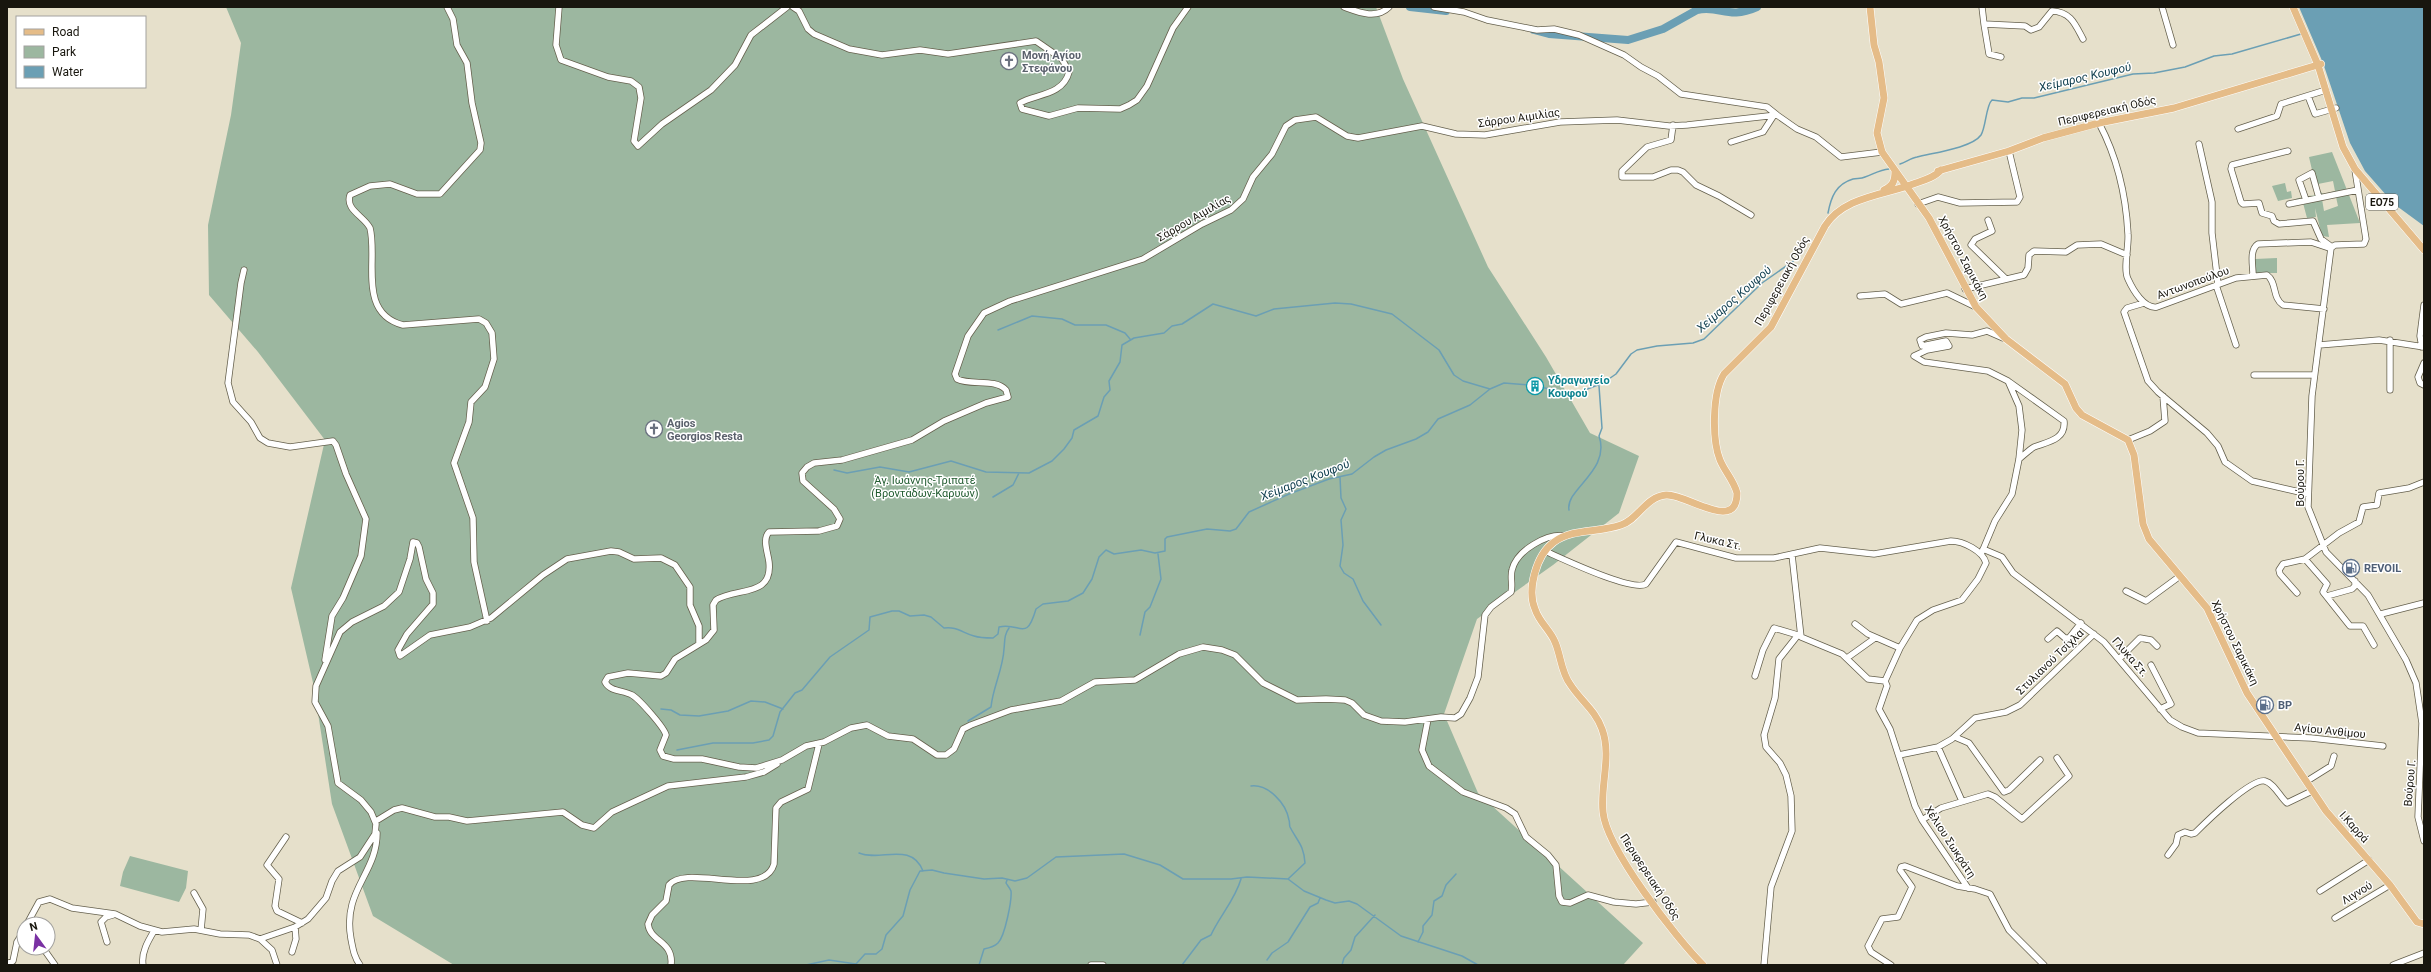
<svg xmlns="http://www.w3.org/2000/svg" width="2431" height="972" font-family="Roboto,sans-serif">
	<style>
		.green { fill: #9cb7a0; fill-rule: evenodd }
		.water { fill: #6b9fb4 }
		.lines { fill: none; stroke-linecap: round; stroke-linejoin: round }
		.stream { stroke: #6b9fb4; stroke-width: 1.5 }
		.river { stroke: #6b9fb4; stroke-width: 8 }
		.minor-casing { stroke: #65604d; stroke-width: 7 }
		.major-casing { stroke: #fff; stroke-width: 8 }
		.minor { stroke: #fff; stroke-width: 5.5 }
		.major { stroke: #e5bc88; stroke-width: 7 }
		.labels { text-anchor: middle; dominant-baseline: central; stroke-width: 3; stroke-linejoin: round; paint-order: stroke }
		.shield { fill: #fff; stroke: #5d5c56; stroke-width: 1 }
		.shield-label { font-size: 10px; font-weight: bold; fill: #18160e }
		.worship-label { font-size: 11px; font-weight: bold; fill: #5b616d; stroke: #fff; text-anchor: start }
		.street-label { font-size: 11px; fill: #18160e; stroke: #fff }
		.culture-label { font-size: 11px; font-weight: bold; fill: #0d838f; stroke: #fff; text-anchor: start }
		.park-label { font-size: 11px; fill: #205b2f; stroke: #fff }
		.service-label { font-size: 11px; font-weight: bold; fill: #4e5e75; stroke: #fff; text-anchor: start }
		.water-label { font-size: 12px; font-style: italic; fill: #134151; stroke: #fff }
	</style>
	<rect width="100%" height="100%" fill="#e6e0cb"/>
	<path class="green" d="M 226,7 L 1376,7 L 1403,79 L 1488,267 L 1546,357 L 1590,433 L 1639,456 L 1619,513 L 1553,565 L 1477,619 L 1444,714 L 1478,793 L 1643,943 L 1623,965 L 454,965 L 373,916 L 332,804 L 314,687 L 291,588 L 325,440 L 258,352 L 209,295 L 208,225 L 231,115 L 241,43 Z
		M 2332,152 L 2360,223 L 2327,225 L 2329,237 L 2322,236 L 2315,208 L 2316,217 L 2307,218 L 2303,203 L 2296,204 L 2295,199 L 2303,197 L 2296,179 L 2312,170 L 2309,157 ZM 2311,176 L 2317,195 L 2308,196 L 2302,181 ZM 2333,181 L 2335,191 L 2323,194 L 2319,190 L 2318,184 ZM 2336,197 L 2338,206 L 2324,211 L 2322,199 Z
		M 2285,183 L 2287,192 L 2291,191 L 2292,198 L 2278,201 L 2272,186 Z
		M 2277,258 L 2277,273 L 2255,273 L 2255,259 Z
		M 130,856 L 188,871 L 186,888 L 179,902 L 120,886 L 123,872 Z"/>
	<path class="water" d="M 2299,7 L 2424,7 L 2424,226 L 2394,204 L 2365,171 L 2350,143 L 2323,63 Z"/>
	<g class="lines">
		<path class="stream" d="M 1900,164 C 1906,162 1911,158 1917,157 C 1932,153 1972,148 1981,135 C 1986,127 1986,105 1992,100 L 2008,102 L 2022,98 L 2034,98 L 2133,74 L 2154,73 L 2185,67 L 2214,56 L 2232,54 L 2301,34
			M 1828,213 C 1831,197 1836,184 1853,179 C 1857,178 1861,179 1865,177 C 1874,174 1879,170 1889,169
			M 998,330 L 1032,316 L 1062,319 L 1075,325 L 1106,325 L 1125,333 L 1130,339
			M 834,470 L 847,473 L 880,467 L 909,472 L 951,461 L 986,472 L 1029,473 L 1052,461 L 1064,449 L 1072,438 L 1074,430 L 1098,416 L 1104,397 L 1110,390 L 1109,381 L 1120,362 L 1122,345 L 1134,338 L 1164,333 L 1172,326 L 1182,324 L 1213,304 L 1256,316 L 1274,309 L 1335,303 L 1351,304 L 1392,314 L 1439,350 L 1454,375 L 1463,381 L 1490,389
			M 1340,477 L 1341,498 L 1346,509 L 1341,520 L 1343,545 L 1340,566 L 1344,573 L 1353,579 L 1363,601 L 1381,625
			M 993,497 L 1013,485 L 1019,473
			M 1569,510 C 1565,489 1611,471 1599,436 L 1602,428 L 1599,386
			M 1140,635 L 1145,612 L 1150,607 L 1161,579 L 1158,554
			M 661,709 L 671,710 L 680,715 L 699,716 L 728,711 L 751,701 L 765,702 L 783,709
			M 968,721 L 991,707 C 993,687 1003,669 1004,649 C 1005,640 1004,635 1009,628
			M 677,750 L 713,743 L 753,743 L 769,740 L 773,736 L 780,712 L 795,693 L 802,690 L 830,657 L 869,630 L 870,617 L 892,611 L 899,611 L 910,616 L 924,615 L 931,617 L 944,628 C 956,626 963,633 974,636 C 980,638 987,638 993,638 L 998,634 L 999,627 C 1021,622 1026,643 1036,609 L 1043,604 L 1068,601 L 1083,593 L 1092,579 L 1099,557 L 1106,550 L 1114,554 L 1141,550 L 1155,553 L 1165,551 L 1165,539 L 1167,537 L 1207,529 L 1230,531 L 1236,529 L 1249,512 L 1289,494 L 1329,479 L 1352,474 L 1374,457 L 1386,450 L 1416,439 L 1428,432 L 1438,419 L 1470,405 L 1490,389 L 1504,383 L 1530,385 L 1569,393 L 1577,393 L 1603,383 L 1616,374 L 1631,354 L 1637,350 L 1657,346 L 1693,343 L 1704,339 L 1762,283 L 1799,257
			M 1251,786 C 1268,784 1286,803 1289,820 C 1290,823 1289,824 1290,827 C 1297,841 1304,845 1305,863 L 1288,879
			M 859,853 C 880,862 911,841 923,871
			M 1418,942 L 1423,932 L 1423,926 L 1432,915 L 1434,901 L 1442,896 L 1446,885 L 1456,874
			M 1267,960 L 1272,953 L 1288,942 L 1310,907 L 1318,903 L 1320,898
			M 806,965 L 829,960 L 856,964 L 865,954 L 876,954 L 882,949 L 886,935 L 903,916 L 910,890 L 920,871 L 932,870 L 944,873 L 984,879 L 1002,878 L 1015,881 L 1027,878 L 1056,857 L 1124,854 L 1160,865 L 1183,879 L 1231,879 L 1247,877 L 1288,879 L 1304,891 L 1326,900 L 1335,903 L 1349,901 L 1357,904 L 1401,936 L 1462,956 L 1478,965
			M 979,965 L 984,949 C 989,948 994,947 998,943 C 1005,936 1012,900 1011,891 C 1010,888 1007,885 1006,883 L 1007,880
			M 1182,965 L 1201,940 L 1211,935 C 1219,917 1235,900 1241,879
			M 1342,965 L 1344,958 L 1351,950 L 1355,937 L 1375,915"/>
		<path class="river" d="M 1410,7 L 1446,11
			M 1534,30 L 1549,34 L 1628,40 L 1663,29 L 1697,10 C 1721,5 1728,20 1757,7"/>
		<g class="minor-casing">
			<path id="minor" d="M 447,7 L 453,19 L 457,45 L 467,63 L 472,103 L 481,143 L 480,150 L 440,194 L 417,194 L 390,184 L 370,186 L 350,195 C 345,210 364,216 370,228 C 378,259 357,313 403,325 L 479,319 L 486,323 L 492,333 L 494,359 L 485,387 L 471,402 L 469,422 L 454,463 L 473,518 L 474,562 L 487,621
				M 559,7 L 556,45 L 561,60 L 608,77 L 631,81 L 639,87 L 641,98 L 634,141 L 638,146 L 662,124 L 711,90 L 735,65 L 751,35 L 787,7
				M 793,7 L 799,11 L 808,29 L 814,34 L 849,49 L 882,55 L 920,50 L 948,54 L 1036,41 L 1062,59 L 1069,72 C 1063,96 1034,94 1020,103 L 1022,109 L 1049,116 L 1078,108 L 1120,109 L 1129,105 L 1137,100 L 1147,86 L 1173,28 L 1188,7
				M 1344,7 C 1358,12 1376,20 1389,7
				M 1434,7 L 1464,12 L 1487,20 L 1537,30 L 1554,29 L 1579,35 L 1624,55 L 1641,67 L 1658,76 L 1681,94 L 1767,107 L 1777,115
				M 1982,7 L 1984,24 L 2025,26 L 2031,30 L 2039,27 L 2052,11 C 2071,12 2075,24 2083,39
				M 2162,7 L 2173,45
				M 1984,24 L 1989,54 L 2001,57
				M 2308,96 L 2315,114 L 2336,108
				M 2099,123 C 2117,157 2126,195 2128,234 C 2129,245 2123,270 2128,279 C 2133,290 2144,309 2157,307 L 2236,278 L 2267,275 C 2277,282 2272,298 2283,305 L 2324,309
				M 1673,125 L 1671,140 L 1647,147 L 1622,171 L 1622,177 L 1653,177 L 1671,170 L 1678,170 L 1683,172 L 1696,185 L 1719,196 L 1751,215
				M 2238,129 L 2277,116 L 2281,104 L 2326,90
				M 1731,142 L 1763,132 L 1774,115
				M 2199,144 L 2212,202 L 2212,233 L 2218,284
				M 2288,151 L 2232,165 L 2231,169 L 2241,202 L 2243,204 L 2259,203 L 2262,213 L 2272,216 L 2274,221 L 2279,224 L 2313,221 L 2321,239 L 2332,247
				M 2355,170 L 2366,239 L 2364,244 L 2335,245 L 2331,248 L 2312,396 L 2308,507 L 2326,552 L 2368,595 L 2406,660 L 2416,683 L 2422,723 L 2418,817 L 2424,841
				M 2306,200 L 2299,180 L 2312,173 L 2319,198
				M 1918,204 L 1938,197 L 1960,203 L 2017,202 L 2020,197 L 2009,151
				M 2289,204 L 2358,190
				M 1988,220 L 1992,231 L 1975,239 L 1971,245 L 2006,279
				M 244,270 L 241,283 L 228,383 L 233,402 L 251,422 L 260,438 L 268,443 L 290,447 L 333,441 L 336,445 L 346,474 L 366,519 L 361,556 L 343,598 L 332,616 L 325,660
				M 2253,275 C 2253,265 2249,250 2258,244 L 2311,242 L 2329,248
				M 2216,285 L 2236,345
				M 1965,289 L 2024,275 L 2028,268 L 2029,255 L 2034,251 L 2066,252 L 2077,245 L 2101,244 L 2127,255
				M 1860,296 L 1885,294 L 1901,304 L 1947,293 L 1976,307
				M 2144,303 L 2127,308 L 2124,312 L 2148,381 L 2158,392 L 2207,433 L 2218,446 L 2225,462 L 2252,481 L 2308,494
				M 2390,340 L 2390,390
				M 2319,345 L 2379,340 L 2424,347
				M 2422,347 L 2420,336 L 2424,305
				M 2424,363 L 2418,377 L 2420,383 L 2424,385
				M 2254,375 L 2314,375
				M 2008,381 L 2064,421 C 2066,440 2047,442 2034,447 C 2029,450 2024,455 2019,459
				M 2128,440 L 2150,431 L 2165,421 L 2163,396
				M 1566,536 C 1547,533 1517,550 1512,570 C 1510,577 1513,585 1511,592 L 1491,607 L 1485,615 L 1478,677 L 1470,698 L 1461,714 L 1455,718 L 1441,717 L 1405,722 L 1381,721 L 1364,715 L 1352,703 L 1345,700 L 1326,699 L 1297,700 L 1263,683 L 1235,655 L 1222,650 L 1203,647 L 1179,654 L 1135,680 L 1095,682 L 1061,701 L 1011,710 L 971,725 L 963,729 L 954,749 L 946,755 L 937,755 L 913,739 L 888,736 L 867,725 L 851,728 L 824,742 L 806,746 L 782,760 L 756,768 L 739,767 L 702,759 L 674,759 L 663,756 L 660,750 L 666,735 C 664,727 639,699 632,695 C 623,690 610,692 605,682 L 608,677 L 628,673 L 661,676 L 666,673 L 675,659 L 706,640 L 714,630 L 713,605 L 716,600 C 736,587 773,598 769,562 C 768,553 762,539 769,532 L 819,531 L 837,526 L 840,519 L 834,509 L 803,481 L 802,473 L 807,467 L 814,463 L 842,460 L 912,440 L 944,421 L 986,403 L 1008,397 L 1006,390 C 995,378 971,386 957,379 L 955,374 L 968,336 L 984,313 L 1010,301 L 1143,259 L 1202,224 L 1231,210 L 1243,199 L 1253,177 L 1272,154 L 1286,126 L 1295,120 L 1316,117 L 1347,136 L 1358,138 L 1422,126 L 1456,134 L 1485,135 L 1560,122 L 1617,120 L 1669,126 L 1687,125 L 1777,115 L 1797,129 L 1816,137 L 1841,157 L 1882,152
				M 1983,549 L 2002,557 L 2013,573 L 2104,642 L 2170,720 L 2182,727 L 2198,733 L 2311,738 L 2383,746
				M 1545,551 C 1563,559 1632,592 1646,584 L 1676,542 L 1736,558 L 1774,558 L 1820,548 L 1874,554 L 1951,541 C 1963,541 1983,551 1986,563 L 1978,579 L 1962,600 L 1933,610 L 1917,620 L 1900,648 L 1885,681
				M 1982,552 L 1995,521 L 2012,494 L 2019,459 L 2022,430 L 2019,406 L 2008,381 L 1988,371 L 1924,362 L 1914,356 L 1927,350 L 1949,346 L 1946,341 L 1922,346 L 1920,340 L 1926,337 L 1946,333 L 1972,335 L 1987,331 L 2003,338
				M 1792,555 L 1801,637 L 1842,654 L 1868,679 L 1885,681 L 1887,686 L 1879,709 L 1890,729 L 1915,806 L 1922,820 L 1968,888
				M 2305,559 L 2327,584 L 2323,592 L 2350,626 L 2363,626 L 2374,645
				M 2126,591 L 2146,601 L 2180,576
				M 2297,593 L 2280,574 L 2279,570 L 2283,564 L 2305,559 L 2339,533 L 2359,522 L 2363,507 L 2377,505 L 2379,493 L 2409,488 L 2424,482
				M 2327,596 L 2352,589 L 2355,586 L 2355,581
				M 2381,614 L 2424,603
				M 1855,624 L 1868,634 L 1900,648
				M 2048,639 L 2057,631 L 2065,638 L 2069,638 L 2081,623
				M 1847,658 L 1875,638
				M 2120,658 L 2140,638 L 2151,640 L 2157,646
				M 2151,665 L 2171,704 L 2160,709
				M 1755,676 L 1763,650 L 1774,628 L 1801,636
				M 1428,719 L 1422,750 L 1429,766 L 1463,792 L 1506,808 L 1515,814 L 1526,837 L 1548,855 L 1556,865 L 1559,896 L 1562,902 L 1570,903 L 1588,895 L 1614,902 L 1636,904 L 1653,902
				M 1955,737 L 1969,743 L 2004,792 L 2009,790 L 2040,760
				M 1938,747 L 1962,801
				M 1899,755 L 1938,747 L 1952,739 L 1975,718 L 2006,712 L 2020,705 L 2094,634
				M 2307,781 L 2331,766 L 2334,756
				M 1922,820 L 1941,808 L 1988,794 L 1995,797 L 2022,819 L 2069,776 L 2057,758
				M 376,821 L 394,810 L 402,808 L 435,817 L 449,817 L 467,821 L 563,812 L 582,825 L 594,828 L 612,812 L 668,786 L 746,777 L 764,772 L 777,764
				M 286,837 L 267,865 L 279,879 L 275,906 L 277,911 L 302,923
				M 2168,855 L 2176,844 L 2178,835 L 2185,832 L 2191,834 L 2195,833 C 2206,822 2251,778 2265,781 C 2274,783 2280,797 2287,803 L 2312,791
				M 2320,891 L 2369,860
				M 194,893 L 203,909 L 201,930
				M 2335,918 L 2390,885
				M 27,924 L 39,902 L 50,899 L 72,908 L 115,914 L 140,926 L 162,932 L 194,929 L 220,934 L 249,935 L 260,939 L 272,950 L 277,965
				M 24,931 L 17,942 L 24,940
				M 260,939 L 295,927 L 308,919 L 326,898 L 332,881 L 338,871 L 360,857 L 375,834 L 376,824 L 371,812 L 361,800 L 338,783 L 328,726 L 315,702 L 316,686 L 340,632 L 352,622 L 384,606 L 399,592 L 410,559 L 413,542 L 417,543 L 419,547 L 426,579 L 433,593 L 433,604 L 407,634 L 398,650 L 400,656 L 430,635 L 470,627 L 491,618 L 543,575 L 567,559 L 611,551 L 619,552 L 634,559 L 661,558 L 675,565 L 690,587 L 690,605 L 699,626 L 699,644
				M 107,942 L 101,922 L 106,917 L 113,915
				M 43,948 L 55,965
				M 292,952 L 296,939 L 295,927
				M 7,964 L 13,961 L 17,942
				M 143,965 C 141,953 148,941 154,931
				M 360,965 C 354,957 353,949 351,939 C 342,890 377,874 377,833
				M 671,965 C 674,941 650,942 648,924 L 652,915 L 666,901 L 669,885 C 686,863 764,900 774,864 L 776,808 L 781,802 L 808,789 L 819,744
				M 1091,965 L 1103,965
				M 1764,965 L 1771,887 L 1792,831 L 1791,796 L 1786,775 L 1780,763 L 1766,747 L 1764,735 L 1775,698 L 1779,659 L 1798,635
				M 1891,965 L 1871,952 L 1868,946 L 1882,919 L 1898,917 L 1912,887 L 1900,870 L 1901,867 L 1905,866 L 1957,886 L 1975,889 L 1990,894 L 2009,930 L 2044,965
				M 2393,965 L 2424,953"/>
		</g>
		<g class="major-casing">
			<path id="major" d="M 1870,7 L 1874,45 L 1879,62 L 1884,98 L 1877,133 L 1882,152 L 1929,218 L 1976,307 L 2006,339 L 2065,384 L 2076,408 L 2082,415 L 2128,440 L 2134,455 L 2143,524 L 2149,539 L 2207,608 L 2247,693 L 2326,811 L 2390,885 L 2417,922 L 2424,924
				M 2293,7 L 2318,65 L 2343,147 L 2355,169 L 2424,250
				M 1938,171 L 2009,151 L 2043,138 L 2099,123 L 2174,108 L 2321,64
				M 1884,190 C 1893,186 1895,181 1895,171
				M 1703,965 C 1676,938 1606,848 1603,812 C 1600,785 1612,756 1602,729 C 1596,711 1580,700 1570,684 C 1561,672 1561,656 1555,642 C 1550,630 1539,622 1535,609 C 1527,590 1536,555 1554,542 C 1573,528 1599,533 1621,525 C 1639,519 1645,497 1666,495 C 1686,493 1737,534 1737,493 C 1734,481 1725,472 1720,460 C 1712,440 1712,393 1724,374 L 1771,327 L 1825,226 C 1844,196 1886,195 1916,183 C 1925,180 1935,177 1941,170"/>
		</g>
		<use href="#minor" class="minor"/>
		<use href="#major" class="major"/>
	</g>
	<defs>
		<g id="church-ring" transform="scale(0.9)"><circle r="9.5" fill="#fff" stroke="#6b7280" stroke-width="1.5"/><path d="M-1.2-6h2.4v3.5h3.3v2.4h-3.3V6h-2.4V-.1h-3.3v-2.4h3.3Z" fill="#6b7280"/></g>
		<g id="building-ring" transform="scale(0.9)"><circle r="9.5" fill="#fff" stroke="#0f9aa8" stroke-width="1.5"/><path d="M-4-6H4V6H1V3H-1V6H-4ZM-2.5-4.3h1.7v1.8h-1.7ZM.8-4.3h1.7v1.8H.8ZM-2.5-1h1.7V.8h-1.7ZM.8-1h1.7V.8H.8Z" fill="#0f9aa8"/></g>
		<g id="fuel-ring" transform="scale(0.9)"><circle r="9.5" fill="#fff" stroke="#5c6f8a" stroke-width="1.5"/><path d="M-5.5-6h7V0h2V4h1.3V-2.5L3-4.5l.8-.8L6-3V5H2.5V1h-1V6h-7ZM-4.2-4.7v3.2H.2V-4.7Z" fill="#5c6f8a"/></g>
	</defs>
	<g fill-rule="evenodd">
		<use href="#church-ring" x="1009" y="61"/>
		<use href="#building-ring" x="1535" y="386"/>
		<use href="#church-ring" x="654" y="429"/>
		<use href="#fuel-ring" x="2351" y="568"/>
		<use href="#fuel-ring" x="2265" y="705"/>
	</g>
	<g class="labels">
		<rect class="shield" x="2366" y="194" width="32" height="16" rx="3"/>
		<g class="shield-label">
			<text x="2382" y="202">ΕΟ75</text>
		</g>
		<g class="worship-label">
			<text x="1022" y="55">Μονή Αγίου<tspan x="1022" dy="13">Στεφάνου</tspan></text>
			<text x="667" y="423">Agios<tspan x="667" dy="13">Georgios Resta</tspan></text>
		</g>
		<g class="street-label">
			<text transform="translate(2107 111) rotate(-13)">Περιφερειακή Οδός</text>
			<text transform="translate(1519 118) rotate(-8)">Σάρρου Αιμιλίας</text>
			<text transform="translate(1194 218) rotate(-30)">Σάρρου Αιμιλίας</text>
			<text transform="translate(1963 258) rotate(62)">Χρήστου Σαρικάκη</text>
			<text transform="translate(1782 281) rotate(-61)">Περιφερειακή Οδός</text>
			<text transform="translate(2193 283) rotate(-20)">Αντωνοπούλου</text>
			<text transform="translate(2300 483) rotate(-90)">Βούρου Γ.</text>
			<text transform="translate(1718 541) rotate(13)">Γλυκα Στ.</text>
			<text transform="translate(2235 643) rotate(64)">Χρήστου Σαρικάκη</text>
			<text transform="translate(2130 657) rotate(49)">Γλυκα Στ.</text>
			<text transform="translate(2050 662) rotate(-44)">Στυλιανού Τσίχλα</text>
			<text transform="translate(2330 731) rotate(6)">Αγίου Ανθίμου</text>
			<text transform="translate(2410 783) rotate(-85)">Βούρου Γ.</text>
			<text transform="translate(2354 827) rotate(48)">Ι.Καρρά</text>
			<text transform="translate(1950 842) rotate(57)">Χέλιου Σωκράτη</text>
			<text transform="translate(1650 877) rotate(57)">Περιφερειακή Οδός</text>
			<text transform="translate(2357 893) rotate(-31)">Λιγνού</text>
		</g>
		<g class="culture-label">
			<text x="1548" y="380">Υδραγωγείο<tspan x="1548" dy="13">Κουφού</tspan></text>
		</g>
		<g class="park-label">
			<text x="925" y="480">Άγ. Ιωάννης-Τριπατέ<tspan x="925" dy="13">(Βροντάδων-Καρυών)</tspan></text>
		</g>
		<g class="service-label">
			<text x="2364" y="568">REVOIL</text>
			<text x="2278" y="705">BP</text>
		</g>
		<g class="water-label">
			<text transform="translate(2085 77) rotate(-13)">Χείμαρος Κουφού</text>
			<text transform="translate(1734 299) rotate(-41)">Χείμαρος Κουφού</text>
			<text transform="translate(1305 480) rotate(-21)">Χείμαρος Κουφού</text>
		</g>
	</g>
	<rect width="2431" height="972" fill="none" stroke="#18160e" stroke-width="16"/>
	<rect x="16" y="16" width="130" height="72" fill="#ffffff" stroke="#a3a29f"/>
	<rect x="24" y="29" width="20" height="6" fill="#e5bc88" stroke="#a3a29f"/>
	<text x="52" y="36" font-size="12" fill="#18160e">Road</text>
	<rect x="24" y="46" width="20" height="12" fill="#9cb7a0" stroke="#a3a29f"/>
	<text x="52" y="56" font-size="12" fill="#18160e">Park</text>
	<rect x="24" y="66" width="20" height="12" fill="#6b9fb4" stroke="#a3a29f"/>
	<text x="52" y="76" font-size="12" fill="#18160e">Water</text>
	<g transform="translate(36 936) rotate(345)"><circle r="19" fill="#ffffff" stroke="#a3a29f"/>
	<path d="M0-3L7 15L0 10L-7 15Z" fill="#7a31a3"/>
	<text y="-6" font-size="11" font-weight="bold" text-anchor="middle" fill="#18160e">N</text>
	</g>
</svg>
